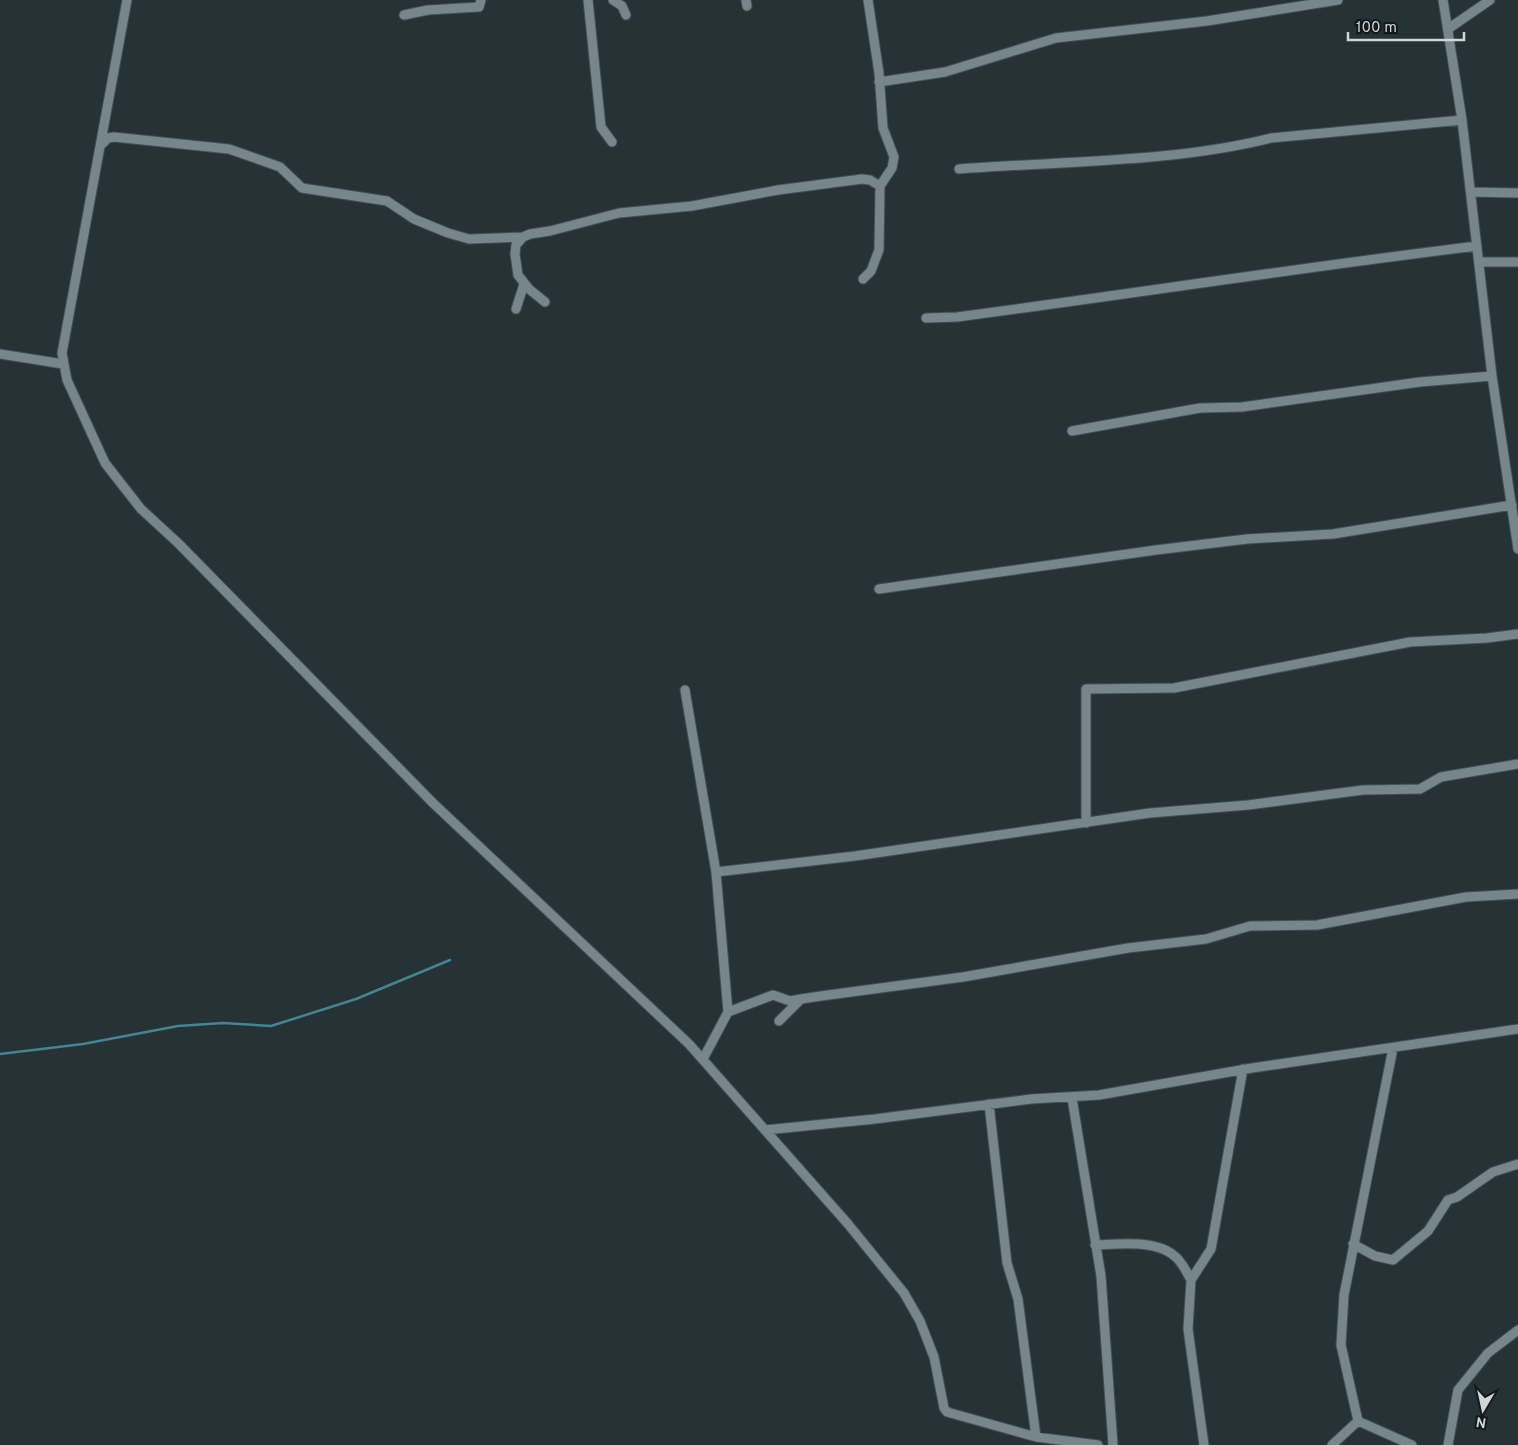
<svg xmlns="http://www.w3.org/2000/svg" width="1518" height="1445" font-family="Overpass,sans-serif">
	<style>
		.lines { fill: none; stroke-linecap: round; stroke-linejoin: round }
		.stream { stroke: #48838f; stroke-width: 2.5 }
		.minor-casing { stroke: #444f52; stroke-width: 11 }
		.minor { stroke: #76868a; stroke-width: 9 }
	</style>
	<rect width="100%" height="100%" fill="#253337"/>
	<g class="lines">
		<path class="stream" d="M 0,1054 L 83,1044 L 178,1026 L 223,1023 L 271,1026 L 356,999 L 450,960"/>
		<g class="minor-casing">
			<path id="minor" d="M 127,0 L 62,353 L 67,380 L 105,463 L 141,509 L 178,543 L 433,803 L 689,1044 L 848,1224 L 904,1293 L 920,1321 L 934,1357 L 944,1408 L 947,1412 L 1036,1437 L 1098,1445
				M 588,0 L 601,127 L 612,142
				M 613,0 L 622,6 L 626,15
				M 746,0 L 747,6
				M 1443,0 L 1462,120 L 1492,376 L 1518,549
				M 404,15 L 428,10 L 479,7 L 481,0
				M 1448,29 L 1490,0
				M 879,82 L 945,72 L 1056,38 L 1207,21 L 1338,0
				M 101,145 L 108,138 L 114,137 L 229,149 L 280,167 L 302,188 L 387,201 L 414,219 L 448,233 L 469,239 L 523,237
				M 959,169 C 1062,161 1170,163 1271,138 L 1462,120
				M 1471,192 L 1518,193
				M 1480,262 L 1518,262
				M 863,279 L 871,271 L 879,250 L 880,186 L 892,168 L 894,157 L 883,128 L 879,73 L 868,0
				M 545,302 L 529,289 L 518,275 L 515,254 L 516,245 L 523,237 L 530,234 L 550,231 L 619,213 L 692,206 L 778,190 L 862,179 L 870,180 L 880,186
				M 516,309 L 524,284
				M 926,318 L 957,317 C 1131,294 1304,267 1477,246
				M 0,354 L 63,364
				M 1072,431 L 1200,408 L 1242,407 L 1420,382 L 1492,376
				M 879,589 L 1156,550 L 1247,539 L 1333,534 L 1512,505
				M 685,690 L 716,872 L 728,1012 L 703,1059
				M 1086,823 L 1086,689 L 1174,688 L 1410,642 L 1487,638 L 1518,634
				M 716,872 L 855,856 L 1150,813 L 1248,805 L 1363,790 L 1420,789 L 1441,777 L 1518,764
				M 728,1012 L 773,995 L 790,1001 L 801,999
				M 779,1021 L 801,999 L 821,996 L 963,977 L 1128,948 L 1206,939 L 1250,926 L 1317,925 L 1466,897 L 1518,894
				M 1072,1098 L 1101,1276 L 1113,1445
				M 989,1104 L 1007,1263 L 1018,1299 L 1036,1437
				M 765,1130 L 875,1119 L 1031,1099 L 1099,1095 L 1252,1068 L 1518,1029
				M 1353,1244 L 1375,1256 L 1393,1260 L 1428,1231 L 1448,1200 L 1457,1197 L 1493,1172 L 1518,1164
				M 1095,1245 C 1122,1244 1164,1238 1181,1263 C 1185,1268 1188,1275 1191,1280
				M 1358,1421 L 1341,1345 L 1344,1295 L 1393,1048
				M 1204,1445 L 1188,1329 L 1191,1280 L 1211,1249 L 1243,1069
				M 1332,1445 L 1358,1421 L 1412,1445
				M 1448,1445 L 1458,1390 L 1488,1353 L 1518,1330"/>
		</g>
		<use href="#minor" class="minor"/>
	</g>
	<g transform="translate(1483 1410) rotate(189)" stroke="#13191b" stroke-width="4" paint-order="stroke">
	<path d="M0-4L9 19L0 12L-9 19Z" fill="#ced6d8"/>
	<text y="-8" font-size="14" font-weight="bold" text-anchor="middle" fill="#ced6d8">N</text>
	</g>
	<path d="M1348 32v8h116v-8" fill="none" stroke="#ced6d8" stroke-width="2.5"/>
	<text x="1356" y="32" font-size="15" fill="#ced6d8" stroke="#13191b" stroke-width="4" paint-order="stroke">100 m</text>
</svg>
